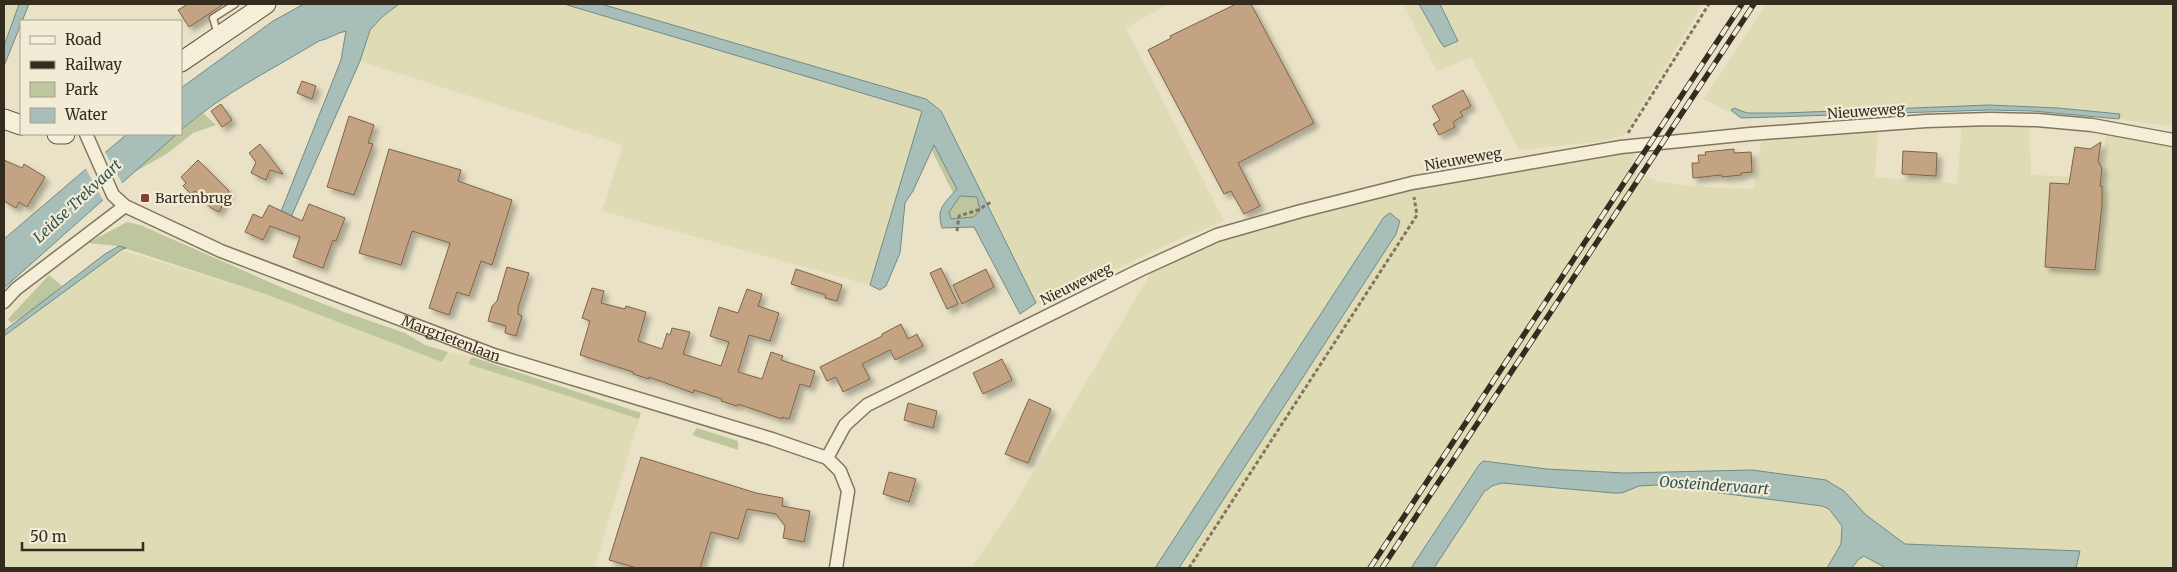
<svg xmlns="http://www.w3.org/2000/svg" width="2177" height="572" font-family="Merriweather,serif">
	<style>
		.farmland { fill: #dedbb5 }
		.green { fill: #bdc69c }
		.water { fill: #a8beb9; stroke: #6f8b87; fill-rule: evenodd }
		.pier { fill: #e9e2c7 }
		.building { fill: #c3a381; stroke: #7f6347; filter: url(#shadow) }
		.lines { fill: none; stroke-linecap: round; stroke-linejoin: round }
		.lane-casing { stroke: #83755e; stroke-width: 9 }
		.street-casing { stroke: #83755e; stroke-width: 15 }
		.secondary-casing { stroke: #655741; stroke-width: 21 }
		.path { stroke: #83755e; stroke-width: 3; stroke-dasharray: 4 2.5; stroke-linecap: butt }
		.lane { stroke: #f5efd9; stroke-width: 6 }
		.street { stroke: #f5efd9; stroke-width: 12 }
		.secondary { stroke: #f5efd9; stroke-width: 19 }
		.rail-casing { stroke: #352c20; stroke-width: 5.5 }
		.rail { stroke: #f2ecd6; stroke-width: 4; stroke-dasharray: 11; stroke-linecap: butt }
		.poi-dot { fill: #8b3d35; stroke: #f2ecd6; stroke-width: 2 }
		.labels { text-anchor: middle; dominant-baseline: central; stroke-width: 4.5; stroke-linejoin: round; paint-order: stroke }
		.street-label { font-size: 14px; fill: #352c20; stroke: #f2ecd6 }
		.poi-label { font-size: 14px; fill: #352c20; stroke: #f2ecd6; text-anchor: start }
		.water-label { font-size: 15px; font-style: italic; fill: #315253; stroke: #f2ecd6 }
	</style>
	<defs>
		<filter id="shadow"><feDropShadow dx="4.5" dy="4.5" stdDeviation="2.5" flood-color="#0004"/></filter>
	</defs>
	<rect width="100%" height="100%" fill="#e9e2c7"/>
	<path class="farmland" d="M 4,4 L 18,4 L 4,44 Z
		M 399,4 L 564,4 L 923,111 L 870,285 L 602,211 L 623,145 L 360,61 L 370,30 L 382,17 Z
		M 601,4 L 1168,4 L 1126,28 L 1224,221 L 1166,245 L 1046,304 L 1036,303 L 941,111 Z
		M 1404,4 L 1419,4 L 1441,43 L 1449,46 L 1458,41 L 1458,38 L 1440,4 L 1703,4 L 1624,135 L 1604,141 L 1519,150 L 1471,57 L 1437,71 Z
		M 1766,4 L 2173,4 L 2173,127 L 2119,119 L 2119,114 L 2058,108 L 1989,105 L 1784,113 L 1747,113 L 1734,108 L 1731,110 L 1741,118 L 1704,99 Z
		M 1962,124 L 2029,126 L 2031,175 L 2103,178 L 2106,132 L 2173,146 L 2173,568 L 2076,568 L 2079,551 L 1905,544 L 1866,515 L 1844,491 L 1826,480 L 1752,470 L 1625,473 L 1547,469 L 1484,461 L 1479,465 L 1411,568 L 1179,568 L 1396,234 L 1400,221 L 1384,217 L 1155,568 L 971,568 L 1011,510 L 1153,269 L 1215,241 L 1370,197 L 1593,156 L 1636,151 L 1631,169 L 1659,182 L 1687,186 L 1754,189 L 1762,137 L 1878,131 L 1875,177 L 1957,184 Z
		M 121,250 L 268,295 L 441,361 L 448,352 L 472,357 L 469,364 L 639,419 L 595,566 L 602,568 L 4,568 L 4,336 Z
		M 1502,483 L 1613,493 L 1622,493 L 1639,486 L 1657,485 L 1822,506 L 1829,509 L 1842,526 L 1841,544 L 1827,568 L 1434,568 L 1484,492 L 1492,486 Z
		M 1864,556 L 1886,568 L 1852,568 L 1859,559 Z"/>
	<path class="green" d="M 203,113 L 216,125 L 193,133 L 168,153 L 131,174 L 177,134 L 181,134 L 181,130 Z
		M 934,144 L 957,189 L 953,193 L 932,151 Z
		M 960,196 L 977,197 L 980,211 L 973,217 L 951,219 L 949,212 Z
		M 127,222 L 140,225 L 283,288 L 344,312 L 405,333 L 425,345 L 448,352 L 442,362 L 268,295 L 118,246 L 88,243 Z
		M 49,275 L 62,286 L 32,311 L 11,323 L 8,319 Z
		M 472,357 L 641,413 L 639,419 L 468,364 Z
		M 697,428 L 738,441 L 738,450 L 692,435 Z"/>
	<path class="water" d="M 19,4 L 29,4 L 4,66 L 4,46 Z
		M 304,4 L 399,4 L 382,17 L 370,30 L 360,61 L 288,224 L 278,219 L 341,60 L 346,31 C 336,33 329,39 319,41 C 273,69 222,94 181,130 L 181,88 L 273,21 Z
		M 564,4 L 601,4 L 926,99 L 941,111 L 1036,303 L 1020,314 L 974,227 L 942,228 C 936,208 944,204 957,189 L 934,145 L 913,191 L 905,203 L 900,253 L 886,286 L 880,290 L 870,285 L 922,111 ZM 960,196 L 977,197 L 980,211 L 973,217 L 951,219 L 949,212 Z
		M 1419,4 L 1440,4 L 1458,41 L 1444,47 L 1441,43 Z
		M 1989,105 L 2058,108 L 2120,114 L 2119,119 L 2032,111 L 1990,110 L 1741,118 L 1731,110 L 1734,108 L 1747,113 L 1784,113 Z
		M 127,134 L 177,134 L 4,288 L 4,239 Z
		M 1390,213 L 1400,221 L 1396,234 L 1179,568 L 1155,568 L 1384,217 Z
		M 119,246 L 126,248 L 121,250 L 4,336 L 4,331 L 105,254 Z
		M 1483,461 L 1547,469 L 1625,473 L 1752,470 L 1826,480 L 1844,491 L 1866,515 L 1905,544 L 2080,551 L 2076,568 L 1886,568 L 1864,556 L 1859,559 L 1852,568 L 1827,568 L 1841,544 L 1842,526 L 1829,509 L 1822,506 L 1657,485 L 1639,486 L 1622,493 L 1613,493 L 1502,483 L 1492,486 L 1484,492 L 1434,568 L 1411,568 L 1479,465 Z"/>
	<path class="pier" d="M 104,150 L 123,185 L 104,202 L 85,167 Z"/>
	<path class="building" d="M 188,4 L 224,4 L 189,27 L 178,10 Z
		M 1236,4 L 1251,4 L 1314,123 L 1238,163 L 1260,206 L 1244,214 L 1231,191 L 1224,194 L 1148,50 L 1171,38 L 1170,36 Z
		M 302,81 L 316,86 L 312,99 L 297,93 Z
		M 1463,90 L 1471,106 L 1460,112 L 1463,116 L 1453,122 L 1455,127 L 1439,135 L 1433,124 L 1440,120 L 1432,106 Z
		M 221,104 L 232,120 L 222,127 L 211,111 Z
		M 349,116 L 374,125 L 368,143 L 373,144 L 354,195 L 327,187 Z
		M 2101,142 L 2098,161 L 2102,168 L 2100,186 L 2102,186 L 2102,205 L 2095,270 L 2045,267 L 2050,183 L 2069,184 L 2075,147 L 2090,149 Z
		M 260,144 L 283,174 L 270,170 L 266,180 L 251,173 L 256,162 L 249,153 Z
		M 389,149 L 461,170 L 458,181 L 512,200 L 492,265 L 481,261 L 469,296 L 457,292 L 449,315 L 429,308 L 450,243 L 412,231 L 401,265 L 359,253 Z
		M 1734,149 L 1734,153 L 1751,152 L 1752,172 L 1741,173 L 1741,175 L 1722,177 L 1721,175 L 1693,178 L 1692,163 L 1699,163 L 1698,155 L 1706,155 L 1705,152 Z
		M 1903,151 L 1937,153 L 1936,176 L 1902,174 Z
		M 4,160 L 22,168 L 24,164 L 45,177 L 27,207 L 19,202 L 16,208 L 4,201 Z
		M 198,160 L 229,191 L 219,212 L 211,208 L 195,191 L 191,194 L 183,186 L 186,183 L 181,177 Z
		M 309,204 L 345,218 L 336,241 L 333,240 L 323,268 L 293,257 L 300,237 L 270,226 L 263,240 L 245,232 L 253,214 L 262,218 L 269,205 L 302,221 Z
		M 507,267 L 529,273 L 518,308 L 518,314 L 522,316 L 516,336 L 505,333 L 506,326 L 488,321 L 492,306 L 497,301 Z
		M 941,268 L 958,304 L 947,309 L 930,273 Z
		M 796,269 L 842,285 L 837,301 L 825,298 L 826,295 L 791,284 Z
		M 986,269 L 994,287 L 962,304 L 953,285 Z
		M 592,288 L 604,291 L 601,303 L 625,309 L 626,306 L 646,312 L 638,341 L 662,349 L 667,333 L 670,335 L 672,328 L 690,332 L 683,354 L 721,366 L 729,342 L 710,336 L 719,307 L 738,313 L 747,289 L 762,294 L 758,306 L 779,313 L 770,341 L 749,335 L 738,372 L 762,379 L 771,352 L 783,356 L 781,360 L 815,371 L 810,387 L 800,384 L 789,419 L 782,417 L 782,419 L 738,404 L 737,406 L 721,401 L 722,399 L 694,390 L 693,393 L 649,377 L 649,379 L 633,374 L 633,372 L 580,355 L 590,321 L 582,318 Z
		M 901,324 L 908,339 L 917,334 L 923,346 L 895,360 L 890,350 L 862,364 L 870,379 L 843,392 L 836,377 L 827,381 L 820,367 L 882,336 L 882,334 Z
		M 1002,359 L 1012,380 L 983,394 L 973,373 Z
		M 1029,399 L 1051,409 L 1028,463 L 1005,454 Z
		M 908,403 L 937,411 L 933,428 L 904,420 Z
		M 641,457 L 756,493 L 783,498 L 782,506 L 810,511 L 804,542 L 783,538 L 785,526 L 776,514 L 747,509 L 738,539 L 711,532 L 700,568 L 637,568 L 609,560 Z
		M 889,472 L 916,479 L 909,502 L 883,494 Z"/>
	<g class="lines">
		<g class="lane-casing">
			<path id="lane" d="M 218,35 L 213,18 L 235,4"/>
		</g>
		<g class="street-casing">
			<g id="street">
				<path id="s1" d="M 86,134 L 113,195 L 125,206 L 221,251 L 494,355 L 772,439 L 827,458 L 840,471 L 848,491 L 836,568"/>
				<path d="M 4,302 L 16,289 L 125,206"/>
				<path d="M 827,458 L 845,425 L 867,405 L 1140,270 L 1217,235 L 1301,211 L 1412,183 L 1621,147 L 1750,134 L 1926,121 L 1990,119 L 2037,120 L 2092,125 L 2173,140"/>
			</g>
		</g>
		<g class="secondary-casing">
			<path id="secondary" d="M 181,62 L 266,4
				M 4,119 L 21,125
				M 57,134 L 65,134"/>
		</g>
		<path class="path" d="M 1628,133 L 1709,4
			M 957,231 L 959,216 L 978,210 L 991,202
			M 1189,568 L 1417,215 L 1414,197"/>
		<use href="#lane" class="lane"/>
		<use href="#street" class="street"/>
		<use href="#secondary" class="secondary"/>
		<g class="rail-casing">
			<path id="rail" d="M 1370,568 L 1742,4
				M 1382,568 L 1754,4"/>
		</g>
		<use href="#rail" class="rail"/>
	</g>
	<rect class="poi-dot" x="140" y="193" width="10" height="10" rx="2.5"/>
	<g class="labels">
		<g class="street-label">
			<text transform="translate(1866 111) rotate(-4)">Nieuweweg</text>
			<text transform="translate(1463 159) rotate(-10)">Nieuweweg</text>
			<text transform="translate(1076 284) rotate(-26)">Nieuweweg</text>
			<text stroke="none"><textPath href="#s1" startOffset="435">Margrietenlaan</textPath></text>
		</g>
		<g class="poi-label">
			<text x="155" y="198">Bartenbrug</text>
		</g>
		<g class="water-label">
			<text transform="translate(77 201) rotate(-43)">Leidse Trekvaart</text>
			<text transform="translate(1714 485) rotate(4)">Oosteindervaart</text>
		</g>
	</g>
	<rect width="2177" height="572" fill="none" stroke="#352c20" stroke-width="10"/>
	<rect x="20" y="20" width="162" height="115" fill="#f2ecd6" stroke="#a69f8d"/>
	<rect x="30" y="36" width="25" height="8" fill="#f5efd9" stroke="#a69f8d"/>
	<text x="65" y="45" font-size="15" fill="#352c20">Road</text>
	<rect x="30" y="61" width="25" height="8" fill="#352c20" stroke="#a69f8d"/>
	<text x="65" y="70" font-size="15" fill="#352c20">Railway</text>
	<rect x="30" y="82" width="25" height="15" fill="#bdc69c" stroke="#a69f8d"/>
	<text x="65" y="95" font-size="15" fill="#352c20">Park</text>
	<rect x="30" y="108" width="25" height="15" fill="#a8beb9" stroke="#a69f8d"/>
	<text x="65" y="120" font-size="15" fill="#352c20">Water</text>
	<path d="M22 542v8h121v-8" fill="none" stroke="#352c20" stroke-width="2.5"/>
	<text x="30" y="542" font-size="15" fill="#352c20" stroke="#f2ecd6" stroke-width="4" paint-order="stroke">50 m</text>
</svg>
